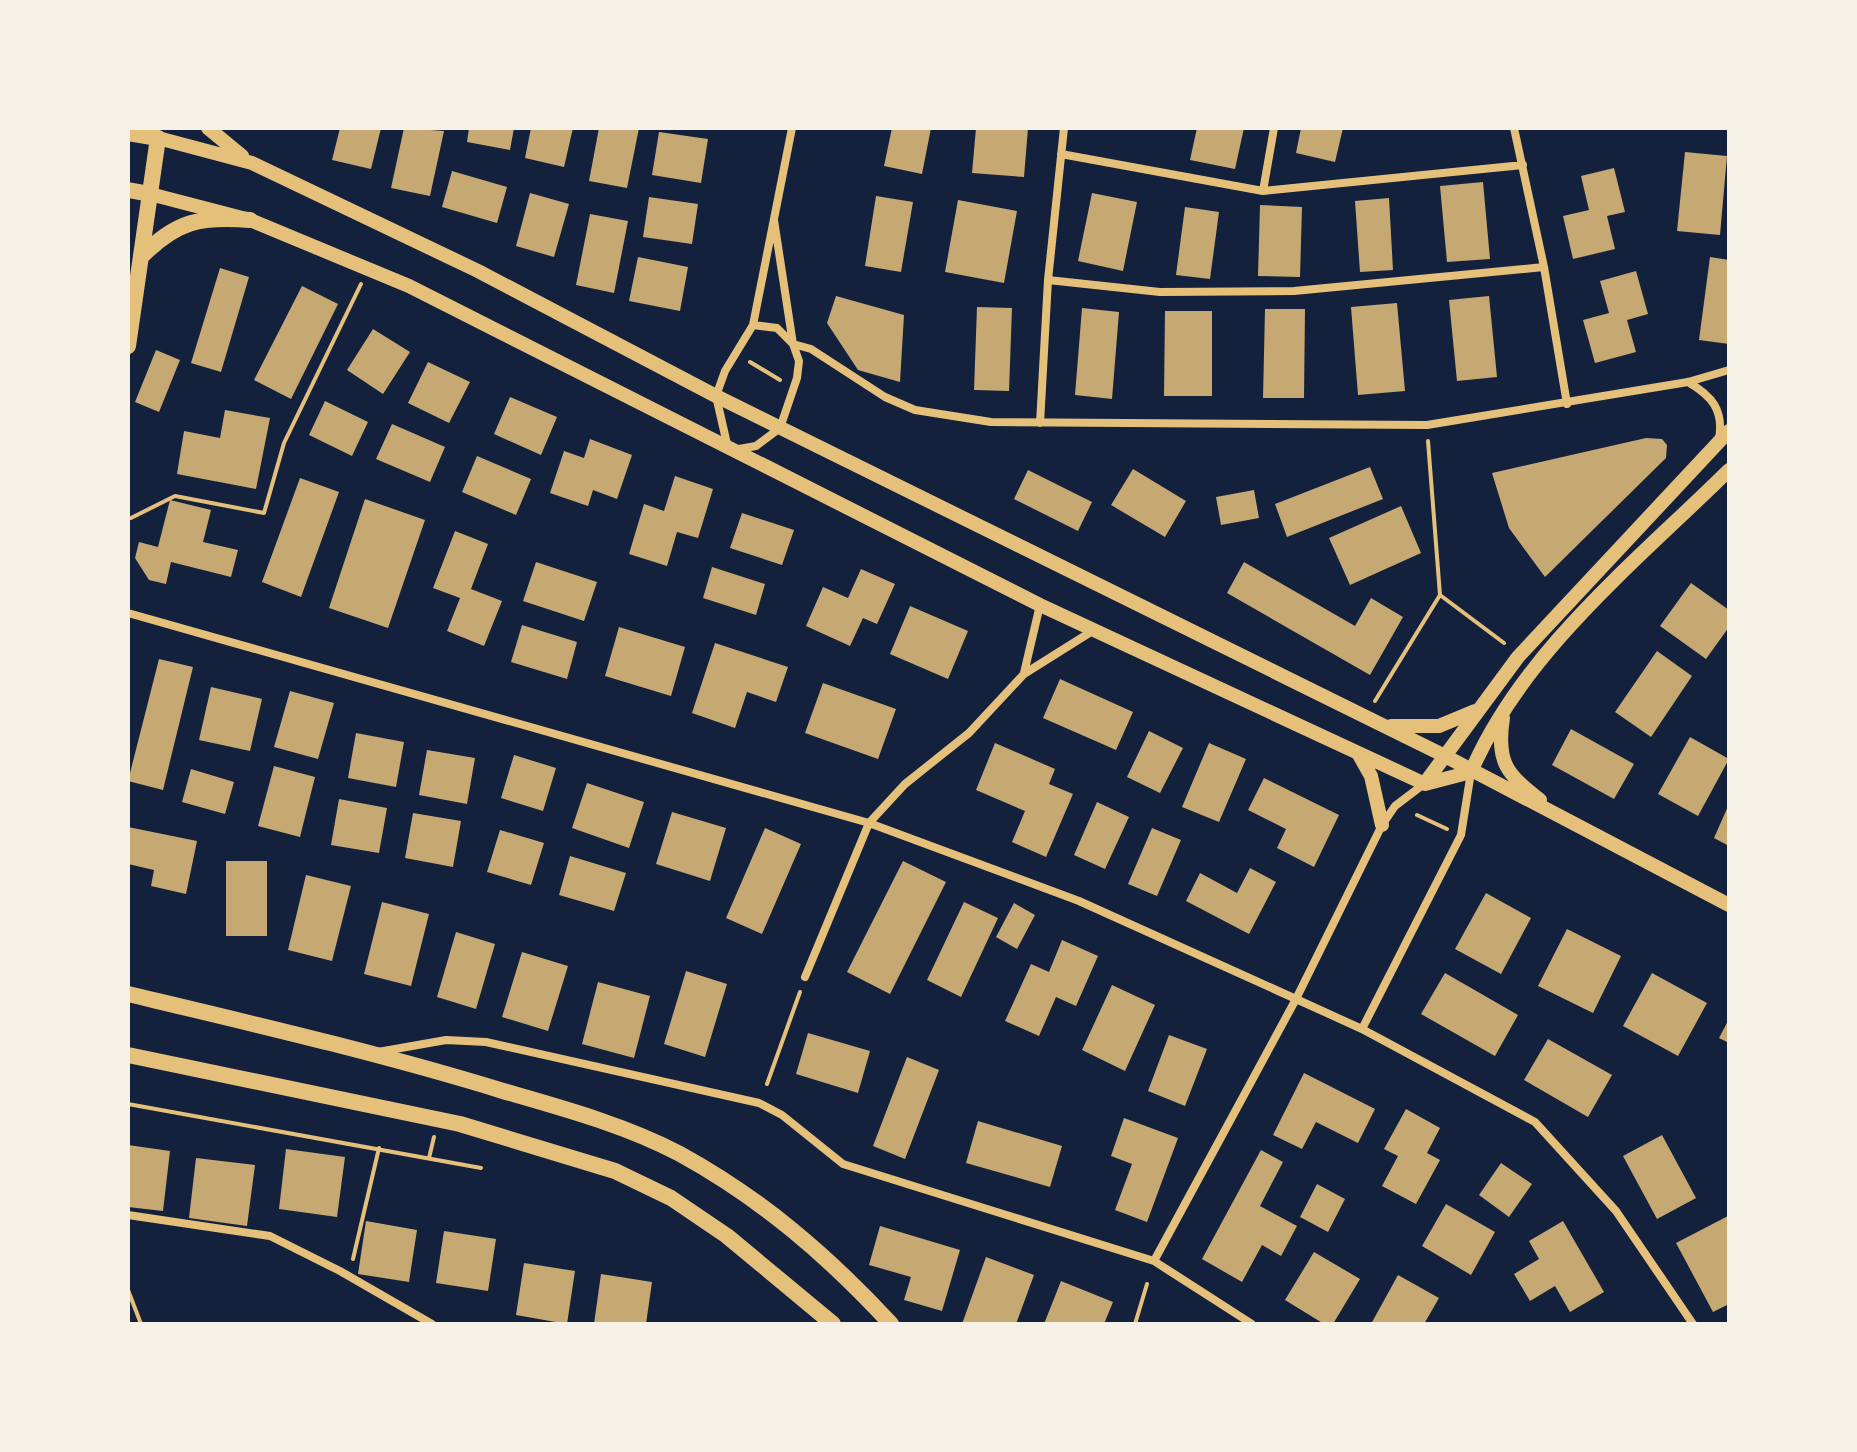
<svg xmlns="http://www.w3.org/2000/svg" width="1857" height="1452" font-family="'DejaVu Sans',sans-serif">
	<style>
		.building { fill: #c6a872 }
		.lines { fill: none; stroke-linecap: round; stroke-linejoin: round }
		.path { stroke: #e5c07b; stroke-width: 4 }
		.minor { stroke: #e5c07b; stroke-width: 8 }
		.tertiary { stroke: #e5c07b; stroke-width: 14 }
		.secondary { stroke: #e5c07b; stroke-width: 16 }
	</style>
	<rect width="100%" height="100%" fill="#14213d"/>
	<path class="building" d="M 340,128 L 381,128 L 371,169 L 332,160 Z
		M 404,128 L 444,131 L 430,196 L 391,188 Z
		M 469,128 L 514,128 L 510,150 L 467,142 Z
		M 531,128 L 573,128 L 564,167 L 525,158 Z
		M 599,128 L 639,128 L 627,188 L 589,181 Z
		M 892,128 L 931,128 L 922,174 L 884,166 Z
		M 976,128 L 1028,128 L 1024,177 L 972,173 Z
		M 1197,128 L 1244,128 L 1235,169 L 1190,160 Z
		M 1301,128 L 1343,128 L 1335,162 L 1296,153 Z
		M 659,132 L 708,139 L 701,183 L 652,175 Z
		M 1685,152 L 1727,156 L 1720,235 L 1677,231 Z
		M 1614,168 L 1625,212 L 1607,216 L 1615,249 L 1573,259 L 1563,216 L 1589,210 L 1581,176 Z
		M 452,171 L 507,187 L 497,223 L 442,207 Z
		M 1483,182 L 1490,259 L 1447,262 L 1440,186 Z
		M 530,193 L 569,204 L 554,257 L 516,246 Z
		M 1092,193 L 1137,202 L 1123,271 L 1078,261 Z
		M 876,196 L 913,202 L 901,272 L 865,266 Z
		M 649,197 L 698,204 L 692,244 L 643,237 Z
		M 1389,198 L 1393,270 L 1360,272 L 1355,201 Z
		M 958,200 L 1017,211 L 1004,283 L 945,272 Z
		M 1260,205 L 1302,207 L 1300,277 L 1258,276 Z
		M 1185,207 L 1219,212 L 1210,279 L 1176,275 Z
		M 590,214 L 628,221 L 614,293 L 576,285 Z
		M 638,257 L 688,267 L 680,311 L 629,301 Z
		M 1710,257 L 1729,260 L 1729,344 L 1699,340 Z
		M 220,268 L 249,277 L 221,372 L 191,363 Z
		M 1636,271 L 1648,314 L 1627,320 L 1636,352 L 1595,363 L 1583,320 L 1609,313 L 1600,281 Z
		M 302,286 L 338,304 L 291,399 L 254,380 Z
		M 836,296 L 904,315 L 900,382 L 858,370 L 827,323 Z
		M 1489,296 L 1497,377 L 1457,381 L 1449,300 Z
		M 1397,303 L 1405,391 L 1358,395 L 1351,307 Z
		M 977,307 L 1012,308 L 1009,391 L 974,390 Z
		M 1082,308 L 1119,312 L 1112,399 L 1075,395 Z
		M 1265,309 L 1305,309 L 1304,398 L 1263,398 Z
		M 1165,311 L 1212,311 L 1212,396 L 1164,396 Z
		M 373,329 L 410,352 L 383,394 L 347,370 Z
		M 156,350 L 180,360 L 159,412 L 135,402 Z
		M 428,362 L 470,382 L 449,423 L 408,403 Z
		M 510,397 L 557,417 L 541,455 L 494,434 Z
		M 325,401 L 368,422 L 352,456 L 309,435 Z
		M 225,410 L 270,418 L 256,489 L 177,474 L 184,431 L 220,438 Z
		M 392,424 L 445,447 L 430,482 L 376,459 Z
		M 1646,438 L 1662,439 L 1667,445 L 1666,458 L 1545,577 L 1509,528 L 1492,473 Z
		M 590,439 L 632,455 L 617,499 L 593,490 L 588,506 L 550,493 L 564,451 L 584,458 Z
		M 477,456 L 531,479 L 516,515 L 462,492 Z
		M 1370,467 L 1383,499 L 1287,537 L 1275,504 Z
		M 1133,469 L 1186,501 L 1165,537 L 1111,505 Z
		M 1028,470 L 1092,502 L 1078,531 L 1014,499 Z
		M 675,476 L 713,489 L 698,538 L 677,532 L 667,566 L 629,554 L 644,504 L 664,511 Z
		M 300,478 L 339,492 L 301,597 L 262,582 Z
		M 1254,490 L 1259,518 L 1221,525 L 1216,497 Z
		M 365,499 L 425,520 L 388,628 L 329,608 Z
		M 170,500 L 211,510 L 203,542 L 238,550 L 231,577 L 171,562 L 166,584 L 149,580 L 135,558 L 139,542 L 158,547 Z
		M 1401,506 L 1421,553 L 1350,585 L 1329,538 Z
		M 742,513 L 794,530 L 782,565 L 730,548 Z
		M 455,531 L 488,544 L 471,589 L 502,601 L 484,646 L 447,631 L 460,598 L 433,588 Z
		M 536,562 L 597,582 L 584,621 L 523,601 Z
		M 1244,562 L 1355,626 L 1371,598 L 1403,617 L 1370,675 L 1227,593 Z
		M 712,567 L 765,584 L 756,615 L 703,598 Z
		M 861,569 L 895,584 L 877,624 L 863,618 L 850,646 L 806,626 L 823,587 L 848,598 Z
		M 1691,583 L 1729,610 L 1729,627 L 1706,659 L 1660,626 Z
		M 910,606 L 968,631 L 948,679 L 890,654 Z
		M 522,625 L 577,642 L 567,679 L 511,662 Z
		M 619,627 L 685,647 L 671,696 L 605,676 Z
		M 715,643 L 788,667 L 776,702 L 747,692 L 735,728 L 692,713 Z
		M 1657,651 L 1692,676 L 1651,737 L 1615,712 Z
		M 159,659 L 193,667 L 163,790 L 128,781 Z
		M 1060,679 L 1133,712 L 1116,750 L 1043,718 Z
		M 823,683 L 896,709 L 878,759 L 805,733 Z
		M 211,687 L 262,699 L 250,751 L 199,740 Z
		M 290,691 L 334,703 L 318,759 L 274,747 Z
		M 1571,729 L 1634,764 L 1614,799 L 1552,765 Z
		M 1149,731 L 1183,748 L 1160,793 L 1127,777 Z
		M 356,733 L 404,742 L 396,787 L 348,778 Z
		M 1690,737 L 1729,759 L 1698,816 L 1658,794 Z
		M 995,743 L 1055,769 L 1049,784 L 1073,794 L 1046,857 L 1012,842 L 1025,811 L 976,790 Z
		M 1209,743 L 1246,759 L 1219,822 L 1182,807 Z
		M 427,750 L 475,758 L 467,804 L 419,795 Z
		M 514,755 L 556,768 L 543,811 L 501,798 Z
		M 274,766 L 315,777 L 300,837 L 258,826 Z
		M 191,769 L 234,782 L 225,814 L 182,802 Z
		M 1264,778 L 1339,815 L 1314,867 L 1277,848 L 1286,829 L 1248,810 Z
		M 587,783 L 644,802 L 629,848 L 572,828 Z
		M 339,799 L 387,808 L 379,853 L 331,845 Z
		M 1097,802 L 1129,817 L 1105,869 L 1074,855 Z
		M 1729,804 L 1729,846 L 1714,838 Z
		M 672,812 L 726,828 L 710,881 L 656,864 Z
		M 413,813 L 461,821 L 453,867 L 405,858 Z
		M 128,827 L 197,841 L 186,894 L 151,886 L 154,870 L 128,864 Z
		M 765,828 L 801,844 L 762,934 L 726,918 Z
		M 1152,828 L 1181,840 L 1157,896 L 1128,884 Z
		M 500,830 L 544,843 L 531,885 L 487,872 Z
		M 570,856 L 626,873 L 614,911 L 559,895 Z
		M 226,861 L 267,861 L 267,936 L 226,936 Z
		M 903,861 L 946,882 L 890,994 L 847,972 Z
		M 1250,868 L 1276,882 L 1249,934 L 1186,901 L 1200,873 L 1237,893 Z
		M 306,875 L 351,886 L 332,961 L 288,950 Z
		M 1486,893 L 1531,918 L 1501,974 L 1455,949 Z
		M 382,902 L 429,914 L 411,986 L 364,974 Z
		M 964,902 L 998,918 L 961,997 L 927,980 Z
		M 1014,903 L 1035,915 L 1017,949 L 996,937 Z
		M 1567,929 L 1621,956 L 1593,1013 L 1538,986 Z
		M 456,932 L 495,944 L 476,1009 L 437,997 Z
		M 1062,940 L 1098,956 L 1076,1006 L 1056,997 L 1039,1036 L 1005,1021 L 1031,964 L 1049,972 Z
		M 522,952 L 568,966 L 548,1031 L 502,1017 Z
		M 686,971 L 727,984 L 705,1057 L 664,1044 Z
		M 1445,973 L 1518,1015 L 1495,1056 L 1421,1014 Z
		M 1652,973 L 1707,1003 L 1678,1056 L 1623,1026 Z
		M 598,982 L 650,996 L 634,1058 L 582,1044 Z
		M 1112,985 L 1155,1005 L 1125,1071 L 1082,1050 Z
		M 1729,1019 L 1729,1043 L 1719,1038 Z
		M 808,1033 L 870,1051 L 858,1093 L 796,1074 Z
		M 1169,1035 L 1207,1049 L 1185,1106 L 1148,1091 Z
		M 1548,1039 L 1612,1075 L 1588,1117 L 1524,1080 Z
		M 907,1057 L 939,1070 L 905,1159 L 873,1146 Z
		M 1304,1073 L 1375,1109 L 1358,1143 L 1316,1122 L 1302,1149 L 1273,1135 Z
		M 1406,1109 L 1440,1128 L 1427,1153 L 1440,1160 L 1416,1204 L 1382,1186 L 1398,1156 L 1384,1149 Z
		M 1124,1118 L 1178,1138 L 1147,1222 L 1115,1210 L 1132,1164 L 1111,1156 Z
		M 978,1121 L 1062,1146 L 1050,1187 L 966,1163 Z
		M 1662,1135 L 1696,1198 L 1657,1219 L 1623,1156 Z
		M 128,1145 L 170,1151 L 163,1211 L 128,1207 Z
		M 286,1149 L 345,1157 L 337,1217 L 279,1209 Z
		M 1261,1150 L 1283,1162 L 1260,1206 L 1297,1226 L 1281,1256 L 1262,1245 L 1242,1282 L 1202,1259 Z
		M 196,1158 L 255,1165 L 247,1226 L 189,1218 Z
		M 1501,1163 L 1532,1184 L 1509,1217 L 1479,1195 Z
		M 1317,1184 L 1345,1199 L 1328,1232 L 1300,1217 Z
		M 1446,1204 L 1495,1232 L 1471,1275 L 1422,1246 Z
		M 1728,1216 L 1729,1304 L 1713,1312 L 1676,1243 Z
		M 366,1221 L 417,1230 L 409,1282 L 358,1274 Z
		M 1563,1221 L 1604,1292 L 1570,1312 L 1555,1286 L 1530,1301 L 1514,1274 L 1539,1259 L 1529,1241 Z
		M 880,1226 L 960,1250 L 942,1311 L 904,1300 L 911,1277 L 869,1265 Z
		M 444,1231 L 496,1239 L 488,1291 L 436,1283 Z
		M 1314,1252 L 1360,1279 L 1333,1324 L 1324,1324 L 1285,1300 Z
		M 986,1257 L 1034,1275 L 1016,1324 L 962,1324 Z
		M 524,1263 L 575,1271 L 567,1324 L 516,1315 Z
		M 601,1274 L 652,1282 L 646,1324 L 594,1324 Z
		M 1398,1275 L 1439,1298 L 1424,1324 L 1371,1324 Z
		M 1061,1281 L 1113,1302 L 1104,1324 L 1044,1324 Z"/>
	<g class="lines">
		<path class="path" d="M 750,362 L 780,380
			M 131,518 L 175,496 L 264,513 L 284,443 L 361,284
			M 1440,595 L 1504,643
			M 1375,701 L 1440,595 L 1428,441
			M 1417,815 L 1447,829
			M 767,1084 L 800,992
			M 128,1104 L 481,1168
			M 429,1158 L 434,1137
			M 353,1259 L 379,1148
			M 128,1290 L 141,1324
			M 1135,1324 L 1147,1284"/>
		<path class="minor" d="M 1514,128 L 1544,267 L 1567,404
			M 1061,154 L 1263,191 L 1523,165
			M 1263,191 L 1274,128
			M 1048,280 L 1160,292 L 1294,291 L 1544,267
			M 753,325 L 777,328 L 793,344 L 811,349 L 885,397 L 915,410 L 991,422 L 1427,425 L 1688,382 L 1729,370
			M 1688,382 C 1712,396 1724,410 1719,439
			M 1040,423 L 1048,280 L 1064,128
			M 727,444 L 716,396 L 725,371 L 753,325 L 792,128
			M 739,449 L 756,446 L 780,428 L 797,378 L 799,361 L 793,344 L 774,220
			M 128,613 L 869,823 L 1079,901 L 1296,999 L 1362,1029 L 1535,1122 L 1616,1211 L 1693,1324
			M 1024,673 L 1040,605
			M 805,977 L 869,823 L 905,784 L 969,733 L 1024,674 L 1094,630
			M 1362,1029 L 1461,835 L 1471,772
			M 378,1052 L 446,1040 L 486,1042 L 759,1103 L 782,1115 L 843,1164 L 1154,1261 L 1252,1324
			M 128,1215 L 270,1236 L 340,1271 L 432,1324
			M 1154,1261 L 1296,999 L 1382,825 L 1395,806 L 1424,784"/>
		<path class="tertiary" d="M 208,128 L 242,156
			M 158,138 L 252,163 L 478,271 L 716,396 L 1445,756 L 1729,905
			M 150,194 L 250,220 L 409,286 L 1040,605 L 1425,784 L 1471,772
			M 1503,718 C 1496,763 1507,774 1540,800
			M 1391,726 L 1439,726 L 1475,711
			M 1358,753 L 1371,776 L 1382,825
			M 1471,772 C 1522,652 1638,560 1729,470
			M 1425,783 L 1518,657 L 1729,431"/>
		<path class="secondary" d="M 128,133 L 158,138 L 128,346
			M 128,190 L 150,194
			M 141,257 C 176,221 200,216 250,220
			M 128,994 C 254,1024 379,1053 503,1091 C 562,1108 625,1125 680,1154 C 762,1199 828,1256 891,1324
			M 128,1055 L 460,1124 L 615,1171 L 671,1198 L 727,1236 L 833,1324"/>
	</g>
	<rect width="1857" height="1452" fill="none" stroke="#f6f1e7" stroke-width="260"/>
</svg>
